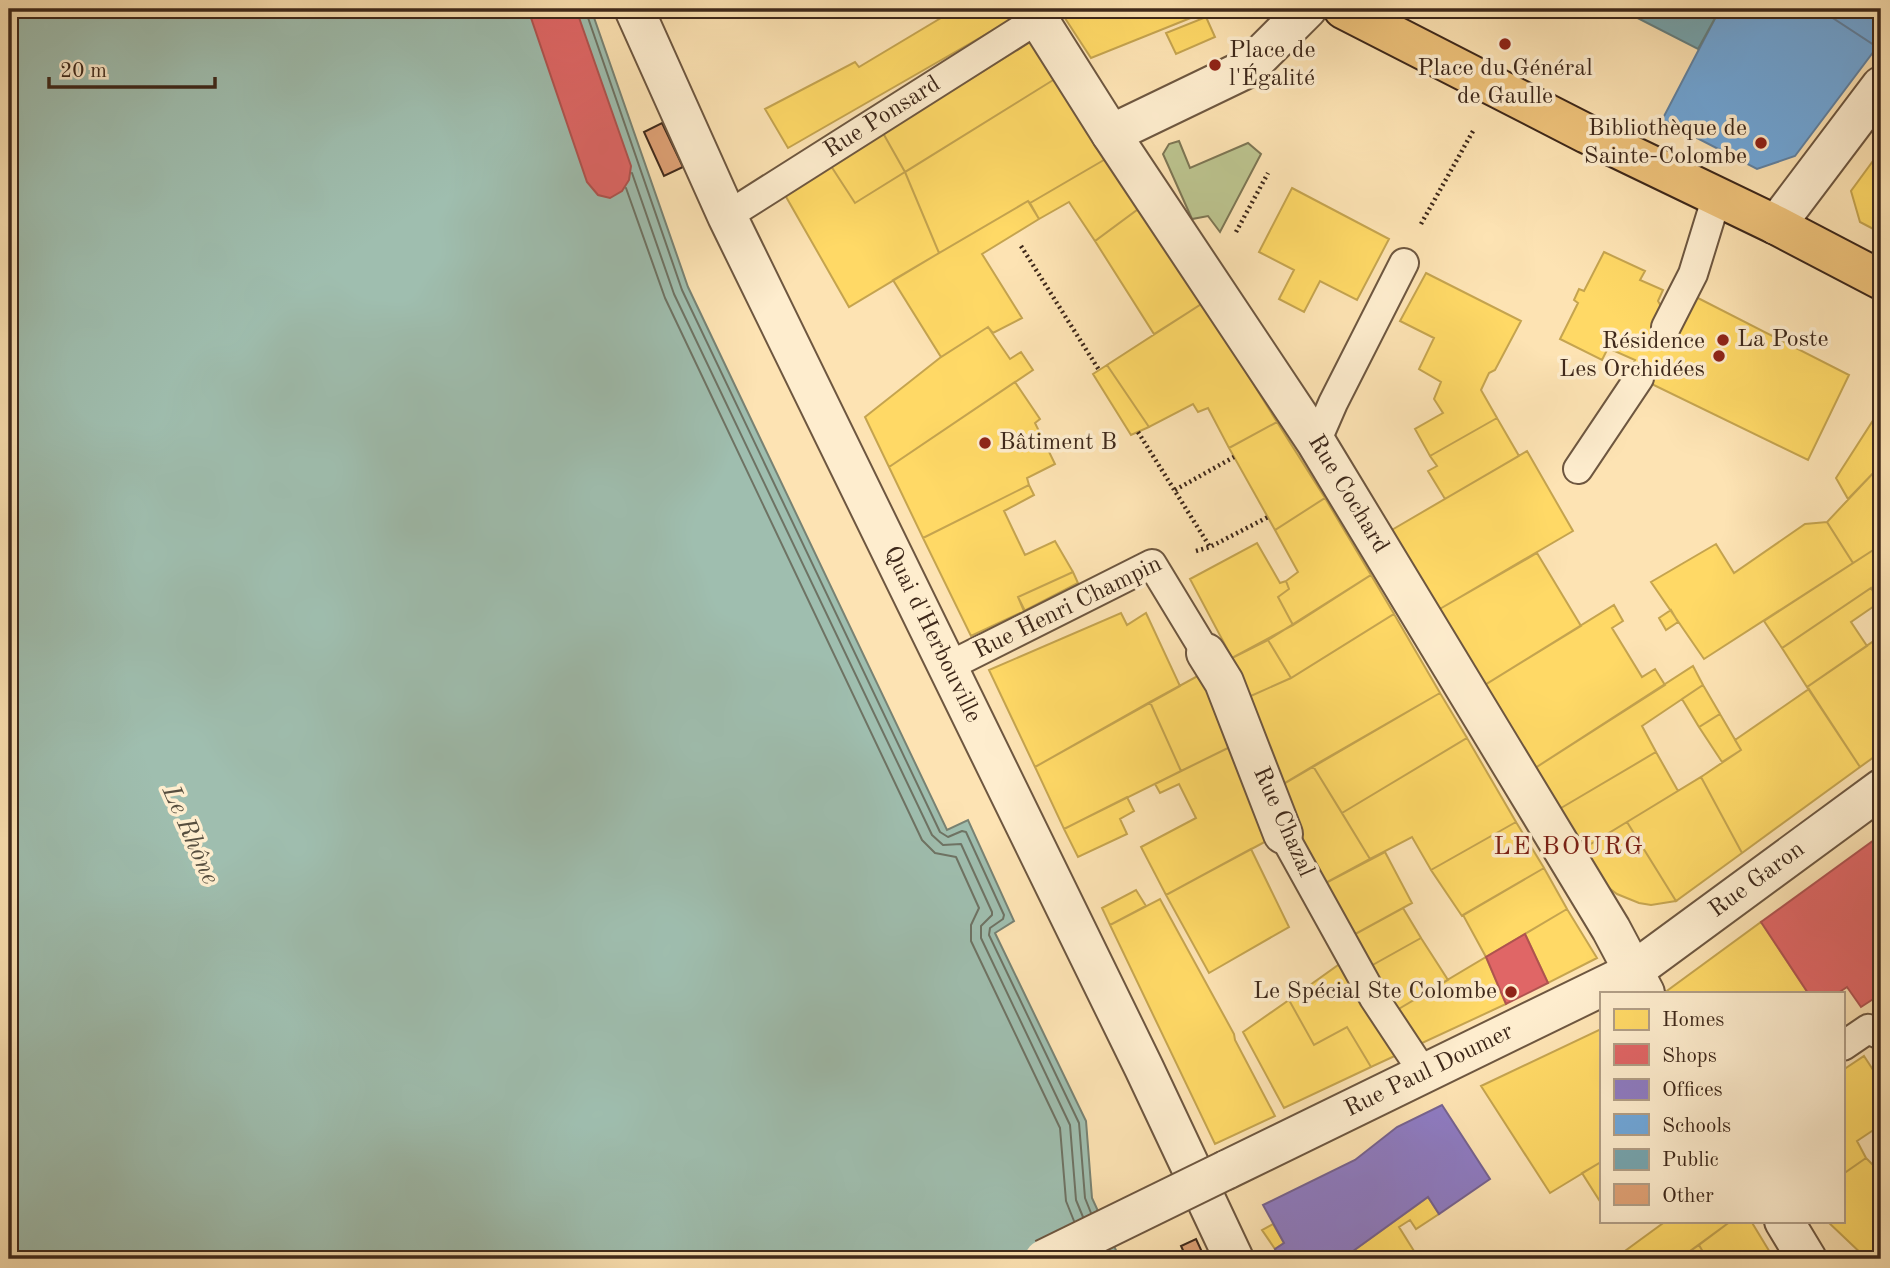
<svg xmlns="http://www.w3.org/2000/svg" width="1890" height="1268" font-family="'Old Standard TT',serif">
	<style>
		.green { fill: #bcc48f; stroke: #7d7654; stroke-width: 2 }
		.water { fill: #9fbeaf; stroke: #788273; stroke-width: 2 }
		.homes { fill: #ffd966; stroke: #c5a44f; stroke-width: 2 }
		.shops { fill: #e06666; stroke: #af534f; stroke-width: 2 }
		.offices { fill: #8e7cc3; stroke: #766390; stroke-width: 2 }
		.schools { fill: #6fa8dc; stroke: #6082a2; stroke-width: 2 }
		.public { fill: #76a5af; stroke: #658082; stroke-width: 2 }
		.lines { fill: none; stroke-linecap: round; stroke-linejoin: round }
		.shore { stroke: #6e7364; stroke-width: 2 }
		.building { fill: #dfa175; stroke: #3e281a; stroke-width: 2 }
		.lane-casing { stroke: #6e5740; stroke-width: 32 }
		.street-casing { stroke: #6e5740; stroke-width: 42 }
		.primary-casing { stroke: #3e281a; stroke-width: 42 }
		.path { stroke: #3e281a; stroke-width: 4.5; stroke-dasharray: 2 3.5; stroke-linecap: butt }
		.lane { stroke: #feedce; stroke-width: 28 }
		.street { stroke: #feedce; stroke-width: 38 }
		.primary { stroke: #eec27a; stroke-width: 38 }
		.street-bridge-casing { stroke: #6e5740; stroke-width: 42; stroke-linecap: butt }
		.street-bridge { stroke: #feedce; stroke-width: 38 }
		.poi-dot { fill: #8f2418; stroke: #feedce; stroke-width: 2.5 }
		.labels { text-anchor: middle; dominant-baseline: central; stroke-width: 7; stroke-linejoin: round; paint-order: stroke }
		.poi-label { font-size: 24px; fill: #3e281a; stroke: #feedce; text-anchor: start }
		.street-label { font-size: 24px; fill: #3e281a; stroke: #feedce }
		.water-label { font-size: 26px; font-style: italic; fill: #564e3f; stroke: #feedce }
		.neighbourhood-label { font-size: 26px; letter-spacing: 2px; fill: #7a1f14; stroke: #feedce }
	</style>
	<rect width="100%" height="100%" fill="#fde3b3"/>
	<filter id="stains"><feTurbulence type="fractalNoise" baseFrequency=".00286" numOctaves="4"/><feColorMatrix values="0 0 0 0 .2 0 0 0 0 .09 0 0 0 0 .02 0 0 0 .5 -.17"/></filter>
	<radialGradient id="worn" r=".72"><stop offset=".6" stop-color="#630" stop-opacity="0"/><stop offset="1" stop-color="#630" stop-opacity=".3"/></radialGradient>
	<path class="green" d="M 1179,141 L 1190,168 L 1248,143 L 1261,154 L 1220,232 L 1208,216 L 1192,219 L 1163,154 L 1169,144 Z"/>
	<path class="water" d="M 9,9 L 591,9 L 688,287 L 947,830 L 968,820 L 1014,921 L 995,933 L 1086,1121 L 1092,1198 L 1120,1259 L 9,1259 Z"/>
	<path class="homes" d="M 956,9 L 1010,9 L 1016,17 L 788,148 L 765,109 L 855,62 L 859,67 Z
		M 1059,9 L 1213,9 L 1091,58 Z
		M 1206,17 L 1215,37 L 1176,54 L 1166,33 Z
		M 1035,39 L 1058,77 L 905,172 L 883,133 Z
		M 1058,77 L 1109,157 L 1030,203 L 1028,201 L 939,253 L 905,172 Z
		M 883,133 L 905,172 L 855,203 L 831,166 Z
		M 1881,150 L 1881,233 L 1860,222 L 1851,191 Z
		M 1109,157 L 1141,207 L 1095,241 L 1069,202 L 1039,219 L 1030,203 Z
		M 831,166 L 855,203 L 905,172 L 939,253 L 849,307 L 785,195 Z
		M 1292,188 L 1389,239 L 1357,300 L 1320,281 L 1304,312 L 1279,299 L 1294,270 L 1259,252 Z
		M 1028,201 L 1039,219 L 982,254 L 1022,318 L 993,333 L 988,327 L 941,357 L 893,280 Z
		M 1141,207 L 1203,303 L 1154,334 L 1095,241 Z
		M 1604,252 L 1645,271 L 1640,280 L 1663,290 L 1658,301 L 1661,306 L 1654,320 L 1694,296 L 1849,375 L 1808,460 L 1629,373 L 1635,360 L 1608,348 L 1602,360 L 1560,339 L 1578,303 L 1574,300 L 1579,289 L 1584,291 Z
		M 1426,273 L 1521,321 L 1495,370 L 1489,373 L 1481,390 L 1497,418 L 1430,456 L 1415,429 L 1443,413 L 1434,399 L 1441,382 L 1419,369 L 1434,338 L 1400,321 Z
		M 1203,303 L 1277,422 L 1229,448 L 1208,408 L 1198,412 L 1193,404 L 1149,427 L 1107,365 Z
		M 988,327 L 1010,359 L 1021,352 L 1033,370 L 889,467 L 865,417 L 941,357 Z
		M 1107,365 L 1149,427 L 1131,435 L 1093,374 Z
		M 1015,382 L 1040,419 L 1035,423 L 1055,464 L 1027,478 L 1029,485 L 923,538 L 889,467 Z
		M 1881,408 L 1881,472 L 1878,468 L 1848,499 L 1836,478 Z
		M 1497,418 L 1519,456 L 1445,499 L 1428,471 L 1437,466 L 1430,456 Z
		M 1277,422 L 1325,498 L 1275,530 L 1229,448 Z
		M 1527,451 L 1573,531 L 1438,610 L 1390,531 Z
		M 1878,468 L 1881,472 L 1881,545 L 1853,563 L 1827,522 Z
		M 1029,485 L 1034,495 L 1004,511 L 1025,555 L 1055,541 L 1073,572 L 1018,597 L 1026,613 L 1020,613 L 971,636 L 923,538 Z
		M 1325,498 L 1371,575 L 1293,625 L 1278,597 L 1289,589 L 1286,581 L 1298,572 L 1275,530 Z
		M 1827,522 L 1853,563 L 1704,659 L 1651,582 L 1716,544 L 1734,573 L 1805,524 Z
		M 1257,543 L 1280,583 L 1286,581 L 1289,589 L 1278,597 L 1293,625 L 1232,658 L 1190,579 Z
		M 1881,545 L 1881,597 L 1878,599 L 1871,588 L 1782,648 L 1764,621 Z
		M 1537,553 L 1581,626 L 1483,686 L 1438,610 Z
		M 1073,572 L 1078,583 L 1024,611 L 1018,597 Z
		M 1371,575 L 1394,614 L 1291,678 L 1268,640 Z
		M 1871,588 L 1880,602 L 1851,622 L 1867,646 L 1807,687 L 1782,648 Z
		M 1614,605 L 1623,621 L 1612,628 L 1642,677 L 1655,669 L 1665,685 L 1532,770 L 1483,686 Z
		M 1671,610 L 1678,622 L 1666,630 L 1659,618 Z
		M 1121,613 L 1127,625 L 1146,613 L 1180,686 L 1035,767 L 989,670 Z
		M 1394,614 L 1440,693 L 1275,789 L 1244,699 L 1291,678 Z
		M 1881,636 L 1881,752 L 1860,767 L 1807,687 Z
		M 1268,640 L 1291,678 L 1244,699 L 1232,658 Z
		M 1693,666 L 1703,685 L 1642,726 L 1656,752 L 1556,811 L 1532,770 Z
		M 1205,672 L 1232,746 L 1181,771 L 1150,702 Z
		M 1703,685 L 1720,714 L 1699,727 L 1682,699 Z
		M 1809,689 L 1860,767 L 1742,853 L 1701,777 L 1741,750 L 1735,740 Z
		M 1440,693 L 1467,738 L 1342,813 L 1313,766 Z
		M 1150,702 L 1181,771 L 1064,829 L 1035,767 Z
		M 1720,714 L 1741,750 L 1722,762 L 1699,727 Z
		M 1467,738 L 1516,822 L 1431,870 L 1412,837 L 1370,859 L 1342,813 Z
		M 1232,746 L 1272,838 L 1166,895 L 1141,847 L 1196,818 L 1179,784 L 1160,793 L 1155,784 Z
		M 1656,752 L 1678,791 L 1579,851 L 1556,811 Z
		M 1313,766 L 1370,859 L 1320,886 L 1275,789 Z
		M 1701,777 L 1742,853 L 1676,901 L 1627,822 Z
		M 1127,797 L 1134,811 L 1120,819 L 1127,834 L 1078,857 L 1064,829 Z
		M 1516,822 L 1544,868 L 1462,916 L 1431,870 Z
		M 1627,822 L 1676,901 L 1651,905 L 1639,903 L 1617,894 L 1605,885 L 1579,851 Z
		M 1251,849 L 1289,927 L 1209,973 L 1166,895 Z
		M 1385,852 L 1412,903 L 1348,938 L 1320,886 Z
		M 1544,868 L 1567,909 L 1486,957 L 1463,915 Z
		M 1136,890 L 1146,906 L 1110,925 L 1102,908 Z
		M 1160,899 L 1234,1034 L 1235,1040 L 1275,1116 L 1215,1144 L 1110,925 Z
		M 1403,908 L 1421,938 L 1369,967 L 1348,938 Z
		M 1567,909 L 1597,958 L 1548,983 L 1525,934 Z
		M 1761,922 L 1808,993 L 1664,993 Z
		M 1421,938 L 1448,980 L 1397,1010 L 1369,967 Z
		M 1486,957 L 1506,1004 L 1420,1044 L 1397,1010 Z
		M 1341,963 L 1399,1054 L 1371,1067 L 1347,1027 L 1314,1045 L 1289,1000 Z
		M 1289,1000 L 1314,1045 L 1347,1027 L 1371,1067 L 1284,1108 L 1243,1032 Z
		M 1601,1029 L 1601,1162 L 1550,1193 L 1481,1086 Z
		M 1864,1056 L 1881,1082 L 1881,1125 L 1857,1141 L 1866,1158 L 1843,1174 L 1843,1070 Z
		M 1866,1158 L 1881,1173 L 1881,1259 L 1867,1259 L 1827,1221 L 1843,1221 L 1843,1174 Z
		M 1601,1162 L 1601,1203 L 1582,1173 Z
		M 1428,1197 L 1439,1214 L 1416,1229 L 1410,1220 L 1399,1227 L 1419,1259 L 1342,1259 Z
		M 1666,1221 L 1731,1221 L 1679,1259 L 1614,1259 Z
		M 1731,1221 L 1751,1221 L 1774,1259 L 1707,1259 L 1699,1245 Z
		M 1273,1224 L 1284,1243 L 1275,1249 L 1262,1230 Z
		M 1699,1245 L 1707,1259 L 1679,1259 Z"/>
	<path class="shops" d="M 528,9 L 576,9 L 631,166 L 629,180 L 622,191 L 610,198 L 598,195 L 587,182 Z
		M 1881,835 L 1881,1000 L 1878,996 L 1861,1007 L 1847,987 L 1838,993 L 1808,993 L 1761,922 Z
		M 1525,934 L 1548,983 L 1506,1004 L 1486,957 Z"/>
	<path class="offices" d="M 1442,1105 L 1490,1179 L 1439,1214 L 1428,1197 L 1342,1259 L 1281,1259 L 1275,1249 L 1284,1243 L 1263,1205 L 1355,1160 L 1397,1127 Z"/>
	<path class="schools" d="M 1720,9 L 1819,9 L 1877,47 L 1795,156 L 1757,169 L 1662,120 Z
		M 1819,9 L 1881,9 L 1881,29 L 1874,40 L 1880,44 L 1877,47 Z"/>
	<path class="public" d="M 1620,9 L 1720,9 L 1698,49 Z"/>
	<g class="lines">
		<path class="shore" d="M 585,9 L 682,290 L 940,832 L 948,837 L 962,831 L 966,832 L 1004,915 L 1003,919 L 990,928 L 989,935 L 1079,1123 L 1085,1198 L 1091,1213
			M 632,173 L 674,294 L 932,835 L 943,845 L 961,844 L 992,912 L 992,915 L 981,926 L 981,938 L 1070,1125 L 1076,1200 L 1083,1217
			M 626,188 L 665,298 L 922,840 L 935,853 L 956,857 L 979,908 L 971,925 L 971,941 L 1060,1128 L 1066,1201 L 1074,1221"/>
	</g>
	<path class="building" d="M 662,123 L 683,167 L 664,176 L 644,132 Z
		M 1196,1239 L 1202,1252 L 1187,1259 L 1181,1246 Z"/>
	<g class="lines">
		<g class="lane-casing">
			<g id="lane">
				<path id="s1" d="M 727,216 L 1038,19"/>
				<path d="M 1666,327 L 1693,274 L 1717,196"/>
				<path d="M 1316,442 L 1333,403 L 1404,263"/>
				<path d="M 1578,469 L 1639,378"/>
				<path d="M 947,667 L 1152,564 L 1206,653"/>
				<path d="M 1283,834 L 1374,998 L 1425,1075"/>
				<path d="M 1843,1046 L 1868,1029 L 1881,1035"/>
			</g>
		</g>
		<g class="street-casing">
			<g id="street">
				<path id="s2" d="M 634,9 L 727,216 L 1144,1068 L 1234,1259"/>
				<path id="s3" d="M 1032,9 L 1111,134 L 1316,442 L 1611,929 L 1645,993"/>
				<path d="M 1111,134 L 1248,68 L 1307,9"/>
				<path d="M 1776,225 L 1881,86"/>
				<path d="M 1206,653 L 1224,682 L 1283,834"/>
				<path id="s4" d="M 1226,1170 L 1632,972 L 1881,789"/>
				<path d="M 1784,1221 L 1807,1259"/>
			</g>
		</g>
		<g class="primary-casing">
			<path id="primary" d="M 1343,9 L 1587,134 L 1776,225 L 1881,280"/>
		</g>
		<path class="path" d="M 1421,224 L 1473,131
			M 1236,232 L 1268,173
			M 1021,246 L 1099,370
			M 1138,432 L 1210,547
			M 1175,490 L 1234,457
			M 1196,551 L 1210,547 L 1268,517"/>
		<use href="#lane" class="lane"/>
		<use href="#street" class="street"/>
		<use href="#primary" class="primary"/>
		<g class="street-bridge-casing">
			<path id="street-bridge" d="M 1044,1259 L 1226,1170"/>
		</g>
		<use href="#street-bridge" class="street-bridge"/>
	</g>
	<g class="poi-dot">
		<circle cx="1505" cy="44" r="7"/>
		<circle cx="1215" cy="65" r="7"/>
		<circle cx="1761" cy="143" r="7"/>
		<circle cx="1723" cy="340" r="7"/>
		<circle cx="1719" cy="356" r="7"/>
		<circle cx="985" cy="443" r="7"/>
		<circle cx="1511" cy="992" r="7"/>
	</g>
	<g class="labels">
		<g class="poi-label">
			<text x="1229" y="51">Place de<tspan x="1229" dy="28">l'Égalité</tspan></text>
			<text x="1505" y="69" text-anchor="middle">Place du Général<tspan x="1505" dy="28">de Gaulle</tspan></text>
			<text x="1747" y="129" text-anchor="end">Bibliothèque de<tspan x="1747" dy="28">Sainte-Colombe</tspan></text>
			<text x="1737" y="340">La Poste</text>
			<text x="1705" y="342" text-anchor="end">Résidence<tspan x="1705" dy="28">Les Orchidées</tspan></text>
			<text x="999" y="443">Bâtiment B</text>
			<text x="1497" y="992" text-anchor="end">Le Spécial Ste Colombe</text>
		</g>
		<g class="street-label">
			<text stroke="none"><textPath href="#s1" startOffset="184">Rue Ponsard</textPath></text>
			<text stroke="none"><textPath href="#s3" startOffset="579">Rue Cochard</textPath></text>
			<text transform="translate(1068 608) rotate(-26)">Rue Henri Champin</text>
			<text stroke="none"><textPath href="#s2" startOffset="693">Quai d'Herbouville</textPath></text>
			<text transform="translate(1283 822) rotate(66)">Rue Chazal</text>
			<text stroke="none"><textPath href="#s4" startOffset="607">Rue Garon</textPath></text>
			<text stroke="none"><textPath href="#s4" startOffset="226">Rue Paul Doumer</textPath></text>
		</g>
		<g class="water-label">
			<text transform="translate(190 835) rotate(66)">Le Rhône</text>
		</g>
		<g class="neighbourhood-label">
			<text x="1569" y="847">LE BOURG</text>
		</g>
	</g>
	<rect width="1890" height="1268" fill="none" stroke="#fde3b3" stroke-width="35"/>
	<rect x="10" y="10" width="1869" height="1247" fill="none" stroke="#3e281a" stroke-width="3.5"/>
	<rect x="18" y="18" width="1855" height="1233" fill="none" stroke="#3e281a" stroke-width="2"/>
	<rect x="1600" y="992" width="245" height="231" fill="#feedce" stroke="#b19e86" stroke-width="2"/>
	<rect x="1614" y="1009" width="35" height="21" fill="#ffd966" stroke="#b19e86" stroke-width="2"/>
	<text x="1662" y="1026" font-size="21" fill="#3e281a">Homes</text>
	<rect x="1614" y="1044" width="35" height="21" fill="#e06666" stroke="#b19e86" stroke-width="2"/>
	<text x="1662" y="1062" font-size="21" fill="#3e281a">Shops</text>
	<rect x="1614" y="1079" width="35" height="21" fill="#8e7cc3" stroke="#b19e86" stroke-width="2"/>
	<text x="1662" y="1096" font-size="21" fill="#3e281a">Offices</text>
	<rect x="1614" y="1114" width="35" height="21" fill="#6fa8dc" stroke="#b19e86" stroke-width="2"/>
	<text x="1662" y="1132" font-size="21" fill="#3e281a">Schools</text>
	<rect x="1614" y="1149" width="35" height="21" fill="#76a5af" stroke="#b19e86" stroke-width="2"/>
	<text x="1662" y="1166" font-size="21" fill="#3e281a">Public</text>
	<rect x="1614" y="1184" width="35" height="21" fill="#dfa175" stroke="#b19e86" stroke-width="2"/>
	<text x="1662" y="1202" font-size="21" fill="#3e281a">Other</text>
	<path d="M49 77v10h166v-10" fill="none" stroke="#3e281a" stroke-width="3.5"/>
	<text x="60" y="77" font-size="21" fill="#3e281a" stroke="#feedce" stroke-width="5" paint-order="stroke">20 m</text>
	<rect width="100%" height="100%" filter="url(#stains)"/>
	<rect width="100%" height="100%" fill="url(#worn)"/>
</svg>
